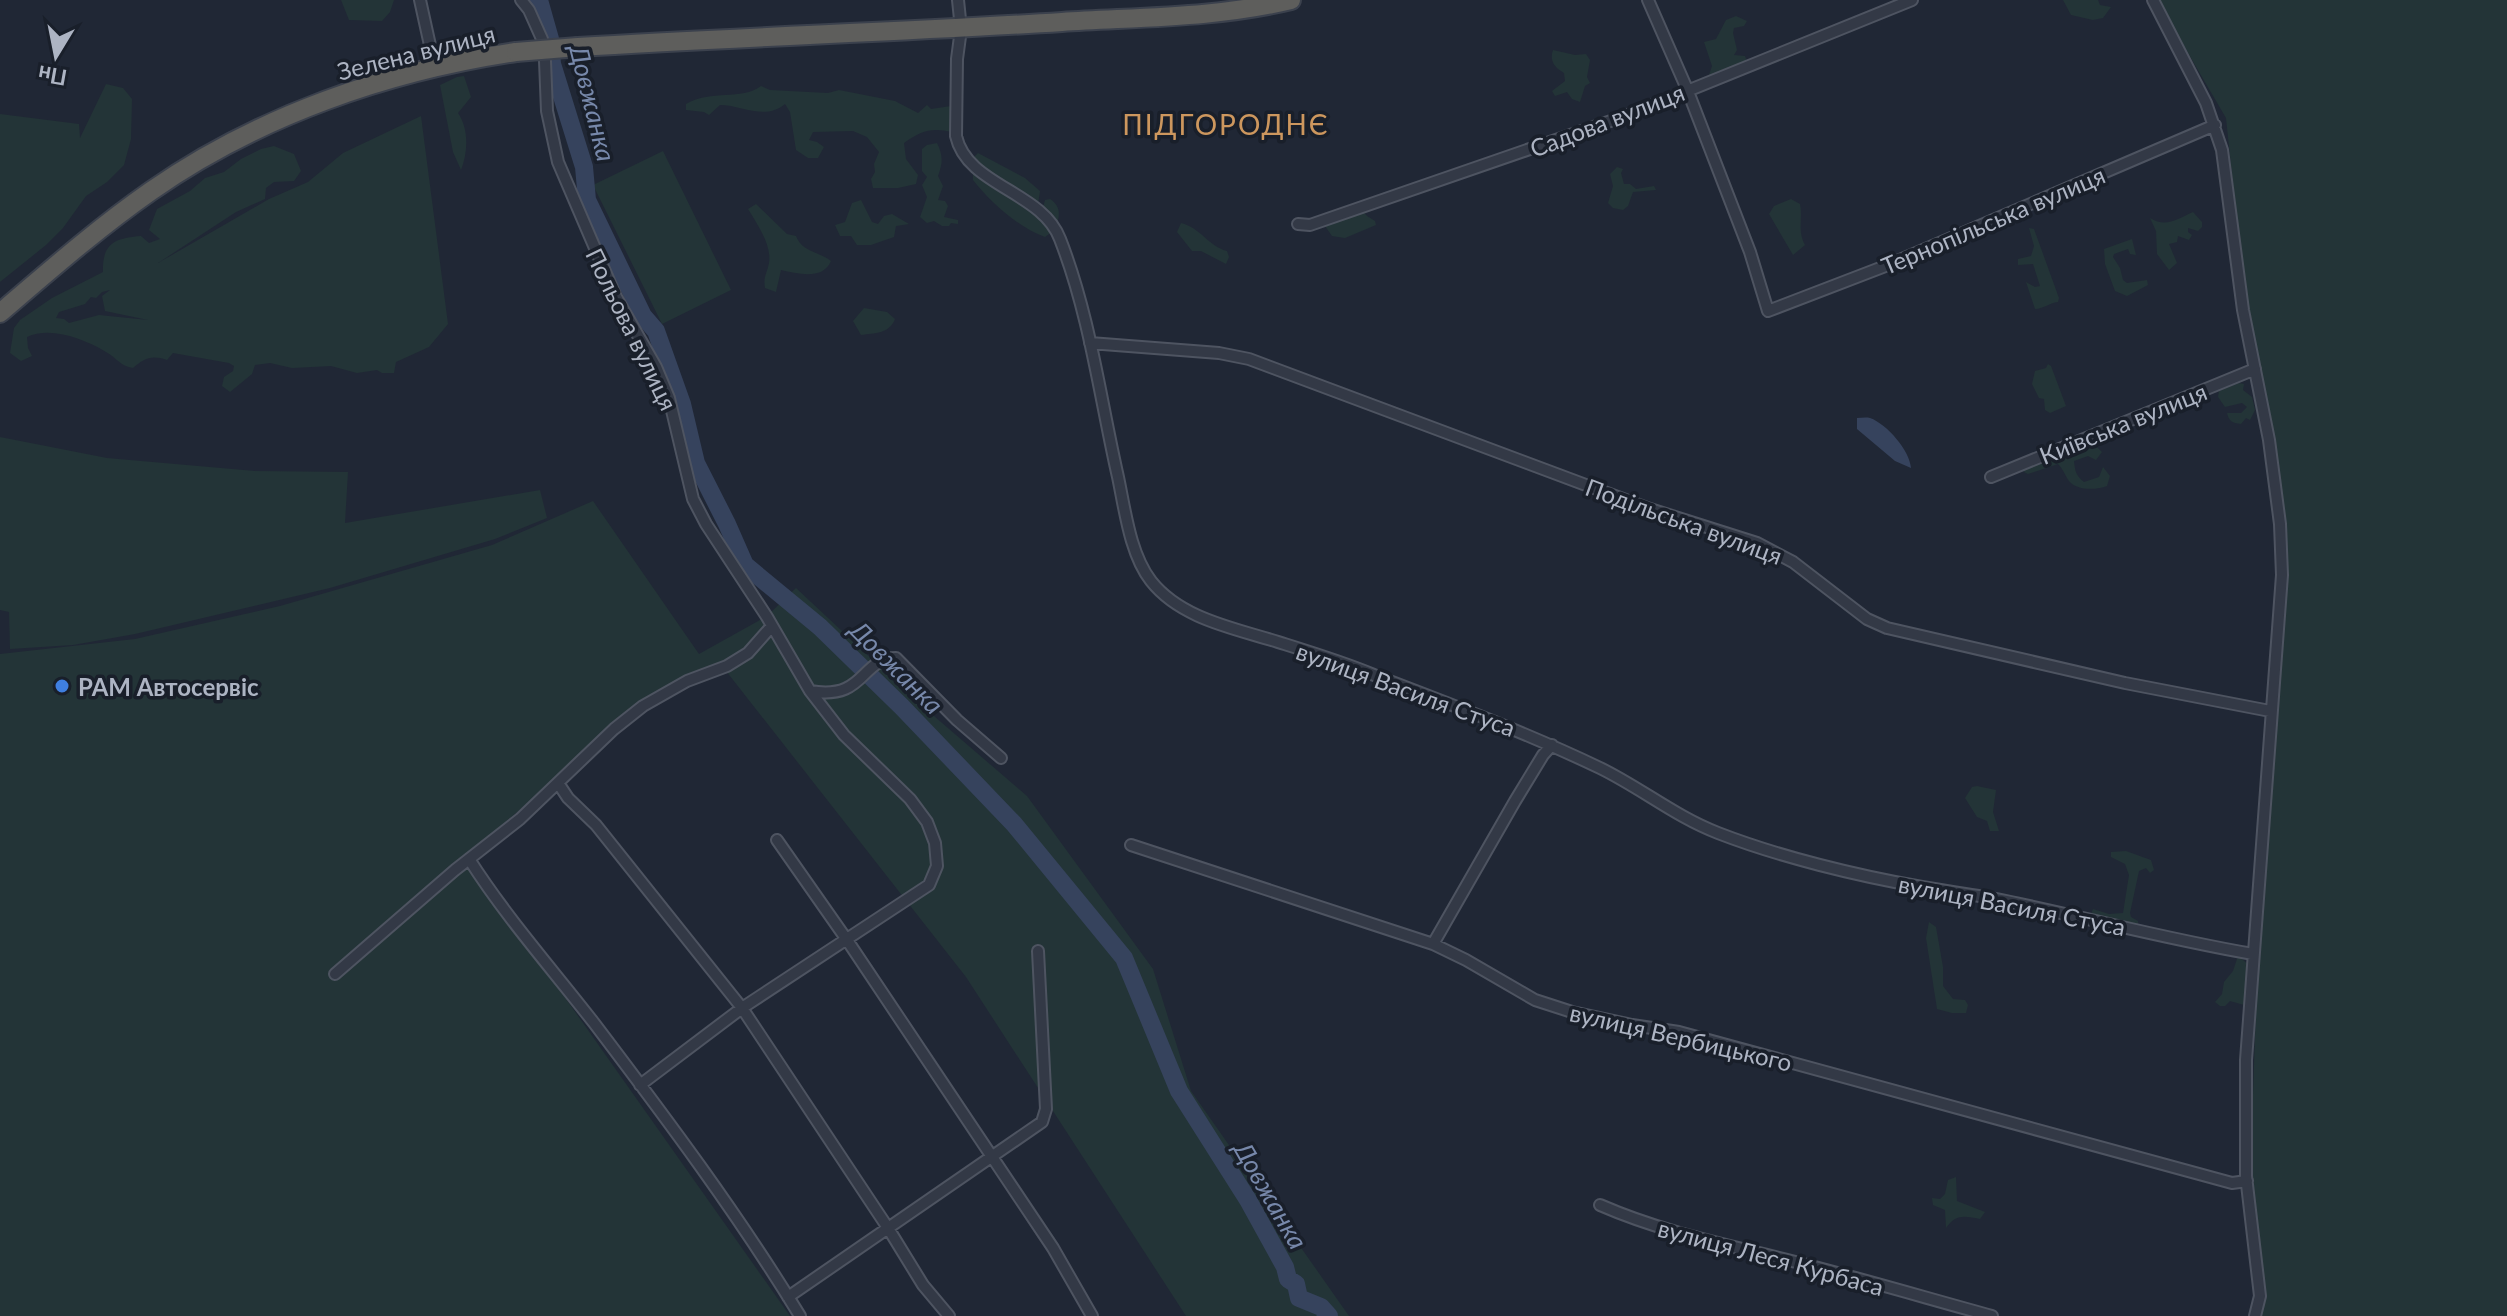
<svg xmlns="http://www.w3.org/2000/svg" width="2507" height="1316" font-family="Lato,sans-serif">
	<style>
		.green { fill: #233437; fill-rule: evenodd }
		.water { fill: #36435d }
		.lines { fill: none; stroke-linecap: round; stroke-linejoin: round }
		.river { stroke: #36435d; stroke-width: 18 }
		.minor-casing { stroke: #4e5461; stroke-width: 14 }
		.trunk-casing { stroke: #3b414d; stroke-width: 22 }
		.minor { stroke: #333946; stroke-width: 10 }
		.trunk { stroke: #5e5e5c; stroke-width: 18 }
		.trunk-bridge-casing { stroke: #3b414d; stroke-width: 22; stroke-linecap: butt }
		.trunk-bridge { stroke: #5e5e5c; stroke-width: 18 }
		.shop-dot { fill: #3f7fe0; stroke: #191f2a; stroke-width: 3 }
		.labels { text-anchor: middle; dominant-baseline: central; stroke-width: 7; stroke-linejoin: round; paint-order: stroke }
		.street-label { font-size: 24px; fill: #adb4c3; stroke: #191f2a }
		.poi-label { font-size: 24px; font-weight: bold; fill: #adb4c3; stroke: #191f2a; text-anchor: start }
		.water-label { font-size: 26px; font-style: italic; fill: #78a; stroke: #191f2a }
		.quarter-label { font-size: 28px; letter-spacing: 2px; fill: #cd975e; stroke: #191f2a }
	</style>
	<rect width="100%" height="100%" fill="#202735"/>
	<path class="green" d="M 341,0 L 394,0 L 390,12 L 382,21 L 349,20 Z
		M 2063,0 L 2098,0 L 2100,5 L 2111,7 L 2103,18 L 2093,20 L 2071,15 Z
		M 2157,0 L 2507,0 L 2507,1316 L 2253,1316 L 2263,1297 L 2250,1184 L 2262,828 L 2287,588 L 2277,459 L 2246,308 L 2226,118 Z
		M 1736,16 L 1747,21 L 1744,26 L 1734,28 L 1733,33 L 1737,50 L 1734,55 L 1745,56 L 1747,62 L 1708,78 L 1712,66 L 1704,42 L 1716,39 L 1726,20 Z
		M 1553,50 L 1575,55 L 1586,54 L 1590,60 L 1587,77 L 1590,83 L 1585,86 L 1580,102 L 1572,99 L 1567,92 L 1555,96 L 1552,91 L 1565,81 L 1564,73 C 1555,68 1549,61 1553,50 Z
		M 464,76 L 471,97 L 458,113 C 469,129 468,152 461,170 L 453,152 L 440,85 L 457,77 Z
		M 106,84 L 123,88 L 132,99 L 131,139 L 124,165 L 107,182 L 86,196 L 63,228 L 46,245 L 0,282 L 0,114 L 79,124 L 80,138 Z
		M 761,86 L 770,90 L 828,93 L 839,90 L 895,101 L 918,113 L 927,105 L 931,109 L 951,106 L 952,132 C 932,127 920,131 904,143 L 906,159 L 918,175 L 916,184 L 898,188 L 873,188 L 871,179 L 875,172 L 874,164 L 879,152 L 867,137 L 853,131 L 813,132 L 809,140 L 817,142 L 824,147 L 818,158 L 808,158 L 796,150 L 790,112 L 785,104 C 765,121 742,105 720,105 L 709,115 L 704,112 L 686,110 L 686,104 C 712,89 741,101 761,86 Z
		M 421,116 L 448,324 L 429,347 L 396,362 L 394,373 L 382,373 L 377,370 L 357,373 L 331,366 L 292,368 L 270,363 L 255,365 L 252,374 L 230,392 L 222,386 L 224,377 L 233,371 L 234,366 L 229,363 L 173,353 L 167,360 C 151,355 145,358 133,368 C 120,366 117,358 106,352 C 84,339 51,326 27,337 L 28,348 L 32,356 L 21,361 L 10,353 L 14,328 L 20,320 L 52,298 L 103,272 C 102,244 114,238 141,236 L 149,243 L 160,239 L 149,230 L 157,209 L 190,191 L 205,178 L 224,172 L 241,159 L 261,149 L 274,146 L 294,154 L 301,171 L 294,181 L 274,182 L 266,188 L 265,199 L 236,212 L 158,263 L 269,199 L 308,182 L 343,153 ZM 110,290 L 102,296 L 105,311 L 148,320 L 99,315 L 69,323 L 64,319 L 56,318 L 59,312 L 85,304 L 91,297 L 96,298 L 102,292 Z
		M 937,143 C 943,155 943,163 938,176 L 943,186 L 938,200 L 945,201 L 948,206 L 944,217 L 958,220 L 958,224 L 951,223 L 949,226 L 942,226 L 934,221 L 927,223 L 920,217 L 927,197 L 922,185 L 927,177 L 922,171 L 922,149 L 927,145 Z
		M 663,151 L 731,290 L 662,324 L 593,185 Z
		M 978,153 L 1025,178 L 1040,191 L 1038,204 L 1032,208 L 1041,215 L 1045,200 L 1050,199 C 1066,209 1058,228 1045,237 C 1019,228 990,202 973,180 L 973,158 Z
		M 1617,167 L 1623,169 L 1621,173 L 1624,184 L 1630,184 L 1636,189 L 1654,186 L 1656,190 L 1633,192 L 1628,206 L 1623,210 L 1613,208 L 1608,203 L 1613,186 L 1610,174 Z
		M 1791,199 L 1800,204 C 1803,219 1797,230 1805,245 L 1793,255 L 1769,214 L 1774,206 Z
		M 861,200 L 872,222 L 878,224 L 884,216 L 892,214 L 909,224 L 896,226 L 894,237 L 871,245 L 857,245 L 851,236 L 840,236 L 835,225 L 845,222 L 852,203 Z
		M 756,204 L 787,234 L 796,236 C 802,252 818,251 831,261 C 823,280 799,274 781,270 L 776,292 L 765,288 C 763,276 767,274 769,263 C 772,245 757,224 748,209 Z
		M 1360,208 L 1367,216 L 1375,221 L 1376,225 L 1345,238 L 1332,236 L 1325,226 L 1324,218 Z
		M 2193,212 L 2202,222 L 2202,227 L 2198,231 L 2188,228 L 2188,232 L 2192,235 L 2189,240 L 2178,236 L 2177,242 L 2169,244 L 2177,263 L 2169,270 L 2157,254 L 2156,231 L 2150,218 C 2166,228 2177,219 2193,212 Z
		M 1181,223 C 1201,228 1208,246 1227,251 L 1229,257 L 1226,264 L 1201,251 L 1192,251 L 1177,232 Z
		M 2029,228 L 2034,229 L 2059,298 L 2058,302 C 2049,303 2043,309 2035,309 L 2026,282 L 2035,287 L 2040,286 L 2033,264 L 2018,265 L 2018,259 L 2031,256 L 2034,246 Z
		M 2132,239 L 2136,255 L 2130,254 L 2128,249 L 2114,254 L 2113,257 L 2120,268 L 2123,280 L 2127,283 L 2147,280 L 2148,285 L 2127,296 L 2115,291 L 2105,264 L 2104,249 Z
		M 864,308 L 887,312 L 895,319 C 889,334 875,333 861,335 L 853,321 Z
		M 2048,364 L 2051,366 L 2066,406 L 2050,413 L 2045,410 L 2044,399 L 2039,398 L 2032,384 L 2035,371 L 2046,368 Z
		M 2239,383 L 2244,384 L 2243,390 L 2252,397 L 2255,410 L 2250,420 L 2246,418 L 2241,424 C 2232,423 2229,421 2227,413 L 2241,413 L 2247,407 L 2242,403 L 2225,407 L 2218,397 L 2219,391 Z
		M 0,437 L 107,458 L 255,471 L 348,472 L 345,523 L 540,490 L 547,518 L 495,539 L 330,588 L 135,634 L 73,645 L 10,649 L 9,612 L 0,610 Z
		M 2096,446 L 2102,452 L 2096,460 L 2088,456 L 2074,461 C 2075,471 2076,476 2084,482 L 2099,477 L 2103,467 L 2110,476 L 2107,486 C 2097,490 2077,491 2069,481 C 2065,476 2064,470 2058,464 L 2028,474 L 2024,472 L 2023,468 L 2063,451 Z
		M 593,501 L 699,654 L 767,616 L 796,588 L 920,704 L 1027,796 L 1153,969 L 1191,1091 L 1349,1316 L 1186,1316 L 966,977 L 719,662 L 655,696 L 465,856 L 790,1316 L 0,1316 L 0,654 L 135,639 L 280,606 L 492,545 Z
		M 1977,786 L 1996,790 L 1993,812 L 1999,831 L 1990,831 L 1987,821 L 1977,817 L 1965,798 L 1972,787 Z
		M 2126,851 L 2151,860 L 2154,870 L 2150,873 L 2146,868 L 2139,871 L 2130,913 L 2131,917 L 2138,921 L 2138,926 L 2090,916 L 2093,909 L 2109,914 L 2123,913 L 2129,875 L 2125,864 L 2111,857 L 2111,852 Z
		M 1929,922 L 1936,927 L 1943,967 L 1943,986 L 1953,999 L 1965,1000 L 1968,1005 L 1966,1013 L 1952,1013 L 1937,1009 L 1926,938 Z
		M 2238,956 L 2249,965 L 2244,1005 L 2230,1001 L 2225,1006 L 2220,1006 L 2215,1002 L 2222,994 L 2224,982 L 2233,971 Z
		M 1956,1177 L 1957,1201 L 1985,1212 L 1980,1219 C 1964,1216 1956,1214 1946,1228 L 1945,1210 L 1933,1205 L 1932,1198 L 1940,1199 L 1945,1194 L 1948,1180 Z"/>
	<path class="water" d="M 1857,418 C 1861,418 1866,417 1870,418 C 1887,424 1910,451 1911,468 L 1895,461 L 1857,429 Z"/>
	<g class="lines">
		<path class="river" d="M 539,0 L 550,39 L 552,64 L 584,167 L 587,200 L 643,316 L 656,331 L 682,404 L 696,463 L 727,524 L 745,565 L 820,627 L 902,707 L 1014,824 L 1124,958 L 1179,1091 L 1248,1200 L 1285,1267 L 1288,1279 L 1296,1284 L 1299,1298 L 1321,1307 L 1329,1316"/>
		<g class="minor-casing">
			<path id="minor" d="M 420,0 L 435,68
				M 521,0 L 529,10 L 542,39
				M 958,0 L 961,29 L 957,59 L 956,136 C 967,186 1042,191 1060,239 C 1090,316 1100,398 1118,477 C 1125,510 1130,554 1151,581 C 1181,619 1234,628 1278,642 C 1310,652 1343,662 1374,675 C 1450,704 1527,733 1600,768 C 1641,788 1676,817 1718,833 C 1780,857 1858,876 1922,887 C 1950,892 1978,895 2006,901 C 2088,918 2170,940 2253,954
				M 1648,0 L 1687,89 L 1750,252 L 1768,311 L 1888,265 L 2215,125
				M 2153,0 L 2206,103 L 2222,150 L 2243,310 L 2269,440 L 2280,524 L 2282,575 L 2246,1060 L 2246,1176 L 2260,1296 L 2255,1316
				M 545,61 L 547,111 L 558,162 L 616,297 L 656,367 L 669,398 L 693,499 L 706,524 L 767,617 L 810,691 L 844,735 L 910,799 L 927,822 L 935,843 L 937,866 L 929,885 L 742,1008 L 640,1085
				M 1298,224 L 1310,225 L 1628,115 L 1912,0
				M 1090,343 L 1219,353 L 1249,359 L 1650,509 L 1757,543 L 1793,562 L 1867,619 L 1887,628 L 2125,683 L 2270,711
				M 1991,477 L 2255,369
				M 810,691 C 866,701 860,658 896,658 L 957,720 L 1001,758
				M 558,783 L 568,798 L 596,825 L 742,1008 L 888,1228 L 923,1285 L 949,1316
				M 777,840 L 847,940 L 1053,1248 L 1092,1316
				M 1131,845 L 1433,944 L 1466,960 L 1535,1000 L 1572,1012 L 1632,1025 L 1679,1032 L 2232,1183 L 2247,1181
				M 469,859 C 506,917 552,969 594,1023 C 666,1118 738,1214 800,1316
				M 1433,944 L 1515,801 L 1543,755 L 1552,745
				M 335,974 L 455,870 L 520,819 L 614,729 L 643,706 L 687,681 L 727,666 L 748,653 L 771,627
				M 1600,1205 C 1669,1235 1735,1246 1807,1265 C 1869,1281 1930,1299 1992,1316
				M 788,1297 L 1042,1122 L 1046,1109 L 1038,951"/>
		</g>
		<g class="trunk-casing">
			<path id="trunk" d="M 578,47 C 740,37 901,32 1062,22 C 1139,17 1217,18 1291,0
				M 0,313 C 49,271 98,228 151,191 C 258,116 388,71 516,52"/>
		</g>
		<use href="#minor" class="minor"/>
		<use href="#trunk" class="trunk"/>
		<g class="trunk-bridge-casing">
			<path id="trunk-bridge" d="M 516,52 L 578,47"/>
		</g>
		<use href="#trunk-bridge" class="trunk-bridge"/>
	</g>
	<circle class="shop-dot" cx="62" cy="686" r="8"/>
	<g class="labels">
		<g class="street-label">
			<text transform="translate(416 52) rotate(-14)">Зелена вулиця</text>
			<text transform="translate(1607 120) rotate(-21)">Садова вулиця</text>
			<text transform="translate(1993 220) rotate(-23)">Тернопільська вулиця</text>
			<text transform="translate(632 329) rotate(64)">Польова вулиця</text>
			<text transform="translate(2123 423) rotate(-22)">Київська вулиця</text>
			<text transform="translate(1684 521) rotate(20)">Подільська вулиця</text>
			<text transform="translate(1406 689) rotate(20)">вулиця Василя Стуса</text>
			<text transform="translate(2012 905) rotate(11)">вулиця Василя Стуса</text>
			<text transform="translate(1681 1037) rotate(13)">вулиця Вербицького</text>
			<text transform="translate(1771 1257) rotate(15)">вулиця Леся Курбаса</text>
		</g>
		<g class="poi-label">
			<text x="78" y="686">РАМ Автосервіс</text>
		</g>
		<g class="water-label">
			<text transform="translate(593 103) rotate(76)">Довжанка</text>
			<text transform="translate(897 667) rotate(45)">Довжанка</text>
			<text transform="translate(1271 1195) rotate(60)">Довжанка</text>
		</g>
		<g class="quarter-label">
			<text x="1226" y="124">ПІДГОРОДНЄ</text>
		</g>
	</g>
	<g transform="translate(56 56) rotate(190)" stroke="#191f2a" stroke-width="6" paint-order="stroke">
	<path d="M0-6L14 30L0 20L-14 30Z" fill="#adb4c3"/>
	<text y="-12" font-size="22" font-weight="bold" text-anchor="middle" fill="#adb4c3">Пн</text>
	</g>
</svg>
